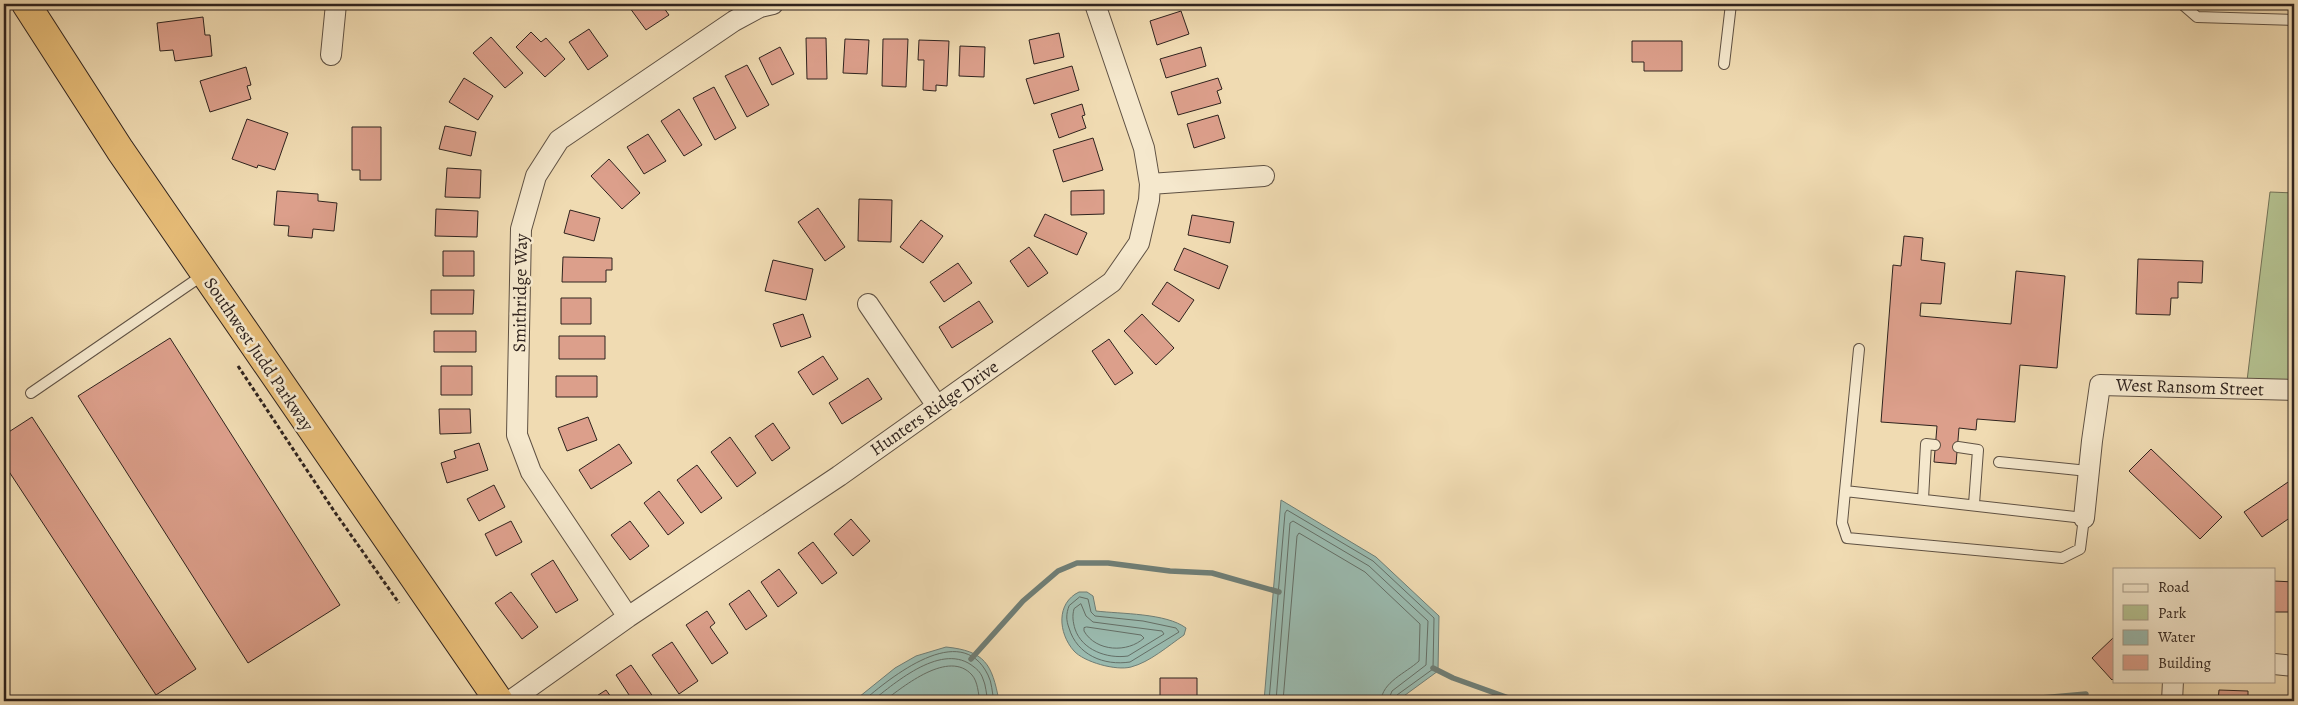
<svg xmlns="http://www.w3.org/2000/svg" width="2298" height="705" font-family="Alegreya,serif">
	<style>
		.green { fill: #b4c190; stroke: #727257 }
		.water { fill: #9abbb0; stroke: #6f7e76 }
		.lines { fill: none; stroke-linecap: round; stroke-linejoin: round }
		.shore { stroke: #646f67; stroke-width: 1 }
		.stream { stroke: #6f7e76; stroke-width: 5.5 }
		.building { fill: #dc9f8b; stroke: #2f231e }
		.service-casing { stroke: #5f5143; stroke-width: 12 }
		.minor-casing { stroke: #5f5143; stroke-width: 22 }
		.trunk-casing { stroke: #2f231e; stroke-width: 30 }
		.path { stroke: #2f231e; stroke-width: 3; stroke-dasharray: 4 2.5; stroke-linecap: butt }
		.service { stroke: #f5e8cd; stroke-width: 10 }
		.minor { stroke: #f5e8cd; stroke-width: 20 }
		.trunk { stroke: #e8be79; stroke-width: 28 }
		.labels { text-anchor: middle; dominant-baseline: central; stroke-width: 5; stroke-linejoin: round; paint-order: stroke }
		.street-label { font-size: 18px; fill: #2f231e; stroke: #f5e8cd }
	</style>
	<rect width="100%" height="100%" fill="#f0dbb2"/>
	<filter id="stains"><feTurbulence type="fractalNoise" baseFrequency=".004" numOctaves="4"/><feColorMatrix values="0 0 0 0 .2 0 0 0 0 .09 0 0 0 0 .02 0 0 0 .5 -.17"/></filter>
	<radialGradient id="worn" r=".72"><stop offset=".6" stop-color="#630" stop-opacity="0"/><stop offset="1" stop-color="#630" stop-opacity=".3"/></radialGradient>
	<path class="green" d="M 2270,192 L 2294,193 L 2294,390 L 2246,389 Z"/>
	<path class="water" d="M 1281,500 L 1376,557 L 1439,616 L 1438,671 L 1397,701 L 1264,701 Z
		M 1079,592 L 1087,592 L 1093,596 L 1096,611 C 1121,614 1166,613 1186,628 L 1184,635 C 1168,646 1150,662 1131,667 C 1116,671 1084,662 1074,651 C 1058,633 1056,603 1079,592 Z
		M 946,647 C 985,651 992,664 999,701 L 854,701 L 895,668 L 916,656 Z"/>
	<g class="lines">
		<path class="shore" d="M 1080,597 L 1088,599 L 1091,612 L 1095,616 L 1143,621 L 1176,628 L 1179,632 L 1130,662 C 1104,666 1077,655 1069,628 C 1066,620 1066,614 1069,606 Z
			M 1081,604 L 1086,616 L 1093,622 L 1162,631 L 1164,634 L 1128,656 C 1107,659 1082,650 1075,629 C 1073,622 1072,616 1074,609 Z
			M 1087,627 L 1141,635 L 1144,638 C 1128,653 1096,652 1084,631 L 1084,628 Z
			M 863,701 C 890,678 961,619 988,675 C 992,682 992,693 994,701
			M 872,701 C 896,682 943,641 974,667 C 978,670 981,673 983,679 C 986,685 986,694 988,701
			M 884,701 C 904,686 949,649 972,675 C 978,682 978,693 980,701
			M 1269,701 L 1285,513 L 1287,510 L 1373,561 L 1434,618 L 1433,669 L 1397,695 L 1395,701
			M 1276,701 L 1290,523 L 1293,521 L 1369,566 L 1428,621 L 1426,665 L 1392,691 L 1388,701
			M 1283,701 L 1297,536 L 1299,533 L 1365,572 L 1420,624 L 1419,661 C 1406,673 1382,682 1381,701"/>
		<path class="stream" d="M 971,659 L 1023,601 L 1058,571 L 1077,563 L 1108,563 L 1170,571 L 1212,573 L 1279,592
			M 1433,668 L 1453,678 L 1517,701
			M 2006,701 L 2086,694"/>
	</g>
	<path class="building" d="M 627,4 L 661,4 L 669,15 L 646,30 Z
		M 1181,11 L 1189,34 L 1157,45 L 1150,21 Z
		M 203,17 L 205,35 L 210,35 L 212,56 L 175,61 L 173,50 L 160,51 L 157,23 Z
		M 589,29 L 608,56 L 588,70 L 569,42 Z
		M 531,32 L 541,42 L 546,38 L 565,59 L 545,77 L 516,47 Z
		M 1059,33 L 1064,57 L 1034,64 L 1029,40 Z
		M 491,37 L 523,73 L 505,88 L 473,53 Z
		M 806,38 L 826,38 L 827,79 L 807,79 Z
		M 845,39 L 869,40 L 867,74 L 843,73 Z
		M 883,39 L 908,39 L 906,87 L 882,86 Z
		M 919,40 L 949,41 L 947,86 L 936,85 L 936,91 L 923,90 L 924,60 L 918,60 Z
		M 1632,41 L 1682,41 L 1682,71 L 1644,71 L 1644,62 L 1632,62 Z
		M 960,46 L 985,47 L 984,77 L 959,76 Z
		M 780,47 L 794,74 L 772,85 L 759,58 Z
		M 1201,47 L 1206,66 L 1166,78 L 1160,59 Z
		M 747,65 L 769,105 L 747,117 L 725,76 Z
		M 1072,66 L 1079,90 L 1034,104 L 1026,79 Z
		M 246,67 L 251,85 L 247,86 L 251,99 L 210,112 L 200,81 Z
		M 464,78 L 493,96 L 478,120 L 449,102 Z
		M 1218,78 L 1222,89 L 1217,91 L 1221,103 L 1178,115 L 1171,92 Z
		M 714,87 L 736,128 L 715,140 L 693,98 Z
		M 1082,104 L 1085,115 L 1082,116 L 1086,128 L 1059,138 L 1051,114 Z
		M 679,109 L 702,145 L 684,156 L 661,121 Z
		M 1218,115 L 1225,138 L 1194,148 L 1187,124 Z
		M 247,119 L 288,133 L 275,170 L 258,165 L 257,168 L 232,159 Z
		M 445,126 L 476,132 L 471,156 L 439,149 Z
		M 352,127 L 381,127 L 381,180 L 360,180 L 360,170 L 352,170 Z
		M 648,134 L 666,161 L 644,174 L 627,147 Z
		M 1093,138 L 1103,170 L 1063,182 L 1053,150 Z
		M 609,159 L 640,193 L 622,209 L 591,176 Z
		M 447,168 L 481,170 L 480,198 L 445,197 Z
		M 1104,190 L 1104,214 L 1071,215 L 1071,191 Z
		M 277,191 L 318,194 L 318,201 L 337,203 L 334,231 L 313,229 L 312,238 L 288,236 L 289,226 L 274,225 Z
		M 859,199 L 892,200 L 891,242 L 858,241 Z
		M 818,208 L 845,247 L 825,261 L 798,222 Z
		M 436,209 L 478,211 L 477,237 L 435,236 Z
		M 570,210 L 600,218 L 594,241 L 564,233 Z
		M 1045,214 L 1087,233 L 1077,255 L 1034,236 Z
		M 1192,215 L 1234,222 L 1230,243 L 1188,235 Z
		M 921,220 L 943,236 L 923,263 L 900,247 Z
		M 1904,236 L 1923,238 L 1921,260 L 1945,263 L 1941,304 L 1921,303 L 1920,316 L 2011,324 L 2016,271 L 2065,276 L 2057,368 L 2020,365 L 2015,422 L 1977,419 L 1976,430 L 1959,428 L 1956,464 L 1934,462 L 1937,426 L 1881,422 L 1893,265 L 1901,266 Z
		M 1029,247 L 1048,273 L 1028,287 L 1010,261 Z
		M 1184,248 L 1228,266 L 1219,289 L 1174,270 Z
		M 443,251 L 474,251 L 474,276 L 443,276 Z
		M 563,257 L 612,258 L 612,270 L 606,270 L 606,282 L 562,282 Z
		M 2138,259 L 2203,261 L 2202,283 L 2178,282 L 2178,298 L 2171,298 L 2170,315 L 2136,314 Z
		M 773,260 L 813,269 L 806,300 L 765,291 Z
		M 958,263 L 972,283 L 944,302 L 930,282 Z
		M 1167,282 L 1194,300 L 1179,322 L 1152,304 Z
		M 431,290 L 474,290 L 473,314 L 431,314 Z
		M 561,298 L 591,298 L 591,324 L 561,324 Z
		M 979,301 L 993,322 L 952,348 L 939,327 Z
		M 803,314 L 811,337 L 781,347 L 773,324 Z
		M 1142,314 L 1174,348 L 1156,365 L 1124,331 Z
		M 434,331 L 476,331 L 476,352 L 434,352 Z
		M 559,336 L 605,336 L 605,359 L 559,359 Z
		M 170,338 L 340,605 L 248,663 L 78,396 Z
		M 1109,339 L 1133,373 L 1115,385 L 1092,351 Z
		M 823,356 L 838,379 L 813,395 L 798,372 Z
		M 441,366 L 472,366 L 472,395 L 441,395 Z
		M 556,376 L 597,376 L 597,397 L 556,397 Z
		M 868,378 L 882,399 L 842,424 L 829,403 Z
		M 439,409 L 470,409 L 471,433 L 440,434 Z
		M 32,417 L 196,669 L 156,695 L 4,464 L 4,435 Z
		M 588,417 L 597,440 L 567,451 L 558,428 Z
		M 773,423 L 790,448 L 772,461 L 755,436 Z
		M 730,437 L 756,473 L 737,487 L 711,452 Z
		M 479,443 L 488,470 L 447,483 L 441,463 L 456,458 L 454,451 Z
		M 619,444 L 632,463 L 591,489 L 579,470 Z
		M 2151,449 L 2222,517 L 2200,539 L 2129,471 Z
		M 697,465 L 722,498 L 701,513 L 677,480 Z
		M 2294,478 L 2294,515 L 2262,537 L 2244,512 Z
		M 494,485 L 505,507 L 479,521 L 467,499 Z
		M 659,491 L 684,523 L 668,535 L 644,503 Z
		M 851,519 L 870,541 L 853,556 L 834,534 Z
		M 511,521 L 522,542 L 496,556 L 485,534 Z
		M 630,521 L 649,546 L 630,560 L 611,535 Z
		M 813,542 L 837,573 L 822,584 L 798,553 Z
		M 553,560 L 578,600 L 556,613 L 531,574 Z
		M 779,569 L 797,593 L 778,607 L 761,582 Z
		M 2274,581 L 2294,582 L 2294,612 L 2274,612 Z
		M 749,590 L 767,616 L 746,630 L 729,604 Z
		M 511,592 L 538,627 L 522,639 L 495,603 Z
		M 707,611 L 715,623 L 710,627 L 728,653 L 712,664 L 686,625 Z
		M 2114,637 L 2114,678 L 2112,680 L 2092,658 Z
		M 672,642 L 698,681 L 679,694 L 652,655 Z
		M 631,665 L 656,701 L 633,701 L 616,675 Z
		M 1160,678 L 1197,678 L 1197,701 L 1160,701 Z
		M 606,690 L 614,701 L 589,701 Z
		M 2219,690 L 2248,691 L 2248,701 L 2218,701 Z"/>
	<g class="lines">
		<g class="service-casing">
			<path id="service" d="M 2182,4 L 2197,17 L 2294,20
				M 1724,64 L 1731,4
				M 31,393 L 203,275
				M 1958,447 L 1978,450 L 1974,504
				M 1999,462 L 2088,471
				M 1845,491 L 2084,518 L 2080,549 L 2062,558 L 1847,538 L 1842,523 Z
				M 1845,491 L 1859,349
				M 1923,499 L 1926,444 L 1935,445"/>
		</g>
		<g class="minor-casing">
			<path id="minor" d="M 331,55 L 336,4
				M 1150,184 L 1264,176
				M 868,304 L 937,406
				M 2084,518 L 2092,441 L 2100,385 L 2294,390
				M 628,617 L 531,472 L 517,435 L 521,229 L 536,176 L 559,140 L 734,21 L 760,7 L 773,4
				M 2274,664 L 2294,666
				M 510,701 L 628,617 L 839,476 L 1112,282 L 1139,243 L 1149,200 L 1150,184 L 1144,148 L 1095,4
				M 2172,701 L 2173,681"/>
		</g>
		<g class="trunk-casing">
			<path id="trunk" d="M 26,4 L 120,150 L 499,701"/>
		</g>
		<path class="path" d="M 238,366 L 334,511 L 399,603"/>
		<use href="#service" class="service"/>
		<use href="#minor" class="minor"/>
		<use href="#trunk" class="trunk"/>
	</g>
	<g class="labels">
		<g class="street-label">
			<text transform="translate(520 293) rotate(-89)">Smithridge Way</text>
			<text transform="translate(259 354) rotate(56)">Southwest Judd Parkway</text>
			<text transform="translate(2190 387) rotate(2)">West Ransom Street</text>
			<text transform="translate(934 408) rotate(-35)">Hunters Ridge Drive</text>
		</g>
	</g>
	<rect width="2298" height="705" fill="none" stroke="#f0dbb2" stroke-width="20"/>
	<rect x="5" y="5" width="2288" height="695" fill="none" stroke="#2f231e" stroke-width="2.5"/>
	<rect x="10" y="10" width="2278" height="685" fill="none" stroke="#2f231e"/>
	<rect x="2113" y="568" width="162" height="115" fill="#f5e8cd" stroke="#a69987"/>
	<rect x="2123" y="584" width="25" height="8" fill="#f5e8cd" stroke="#a69987"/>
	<text x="2158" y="592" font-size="15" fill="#2f231e">Road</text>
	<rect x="2123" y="605" width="25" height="15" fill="#b4c190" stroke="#a69987"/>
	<text x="2158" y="618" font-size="15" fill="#2f231e">Park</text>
	<rect x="2123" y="630" width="25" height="15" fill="#9abbb0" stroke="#a69987"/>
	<text x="2158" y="642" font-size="15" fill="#2f231e">Water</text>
	<rect x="2123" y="655" width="25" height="15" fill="#dc9f8b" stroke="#a69987"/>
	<text x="2158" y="668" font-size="15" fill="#2f231e">Building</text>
	<rect width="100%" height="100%" filter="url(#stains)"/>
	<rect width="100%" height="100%" fill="url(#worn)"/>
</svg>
